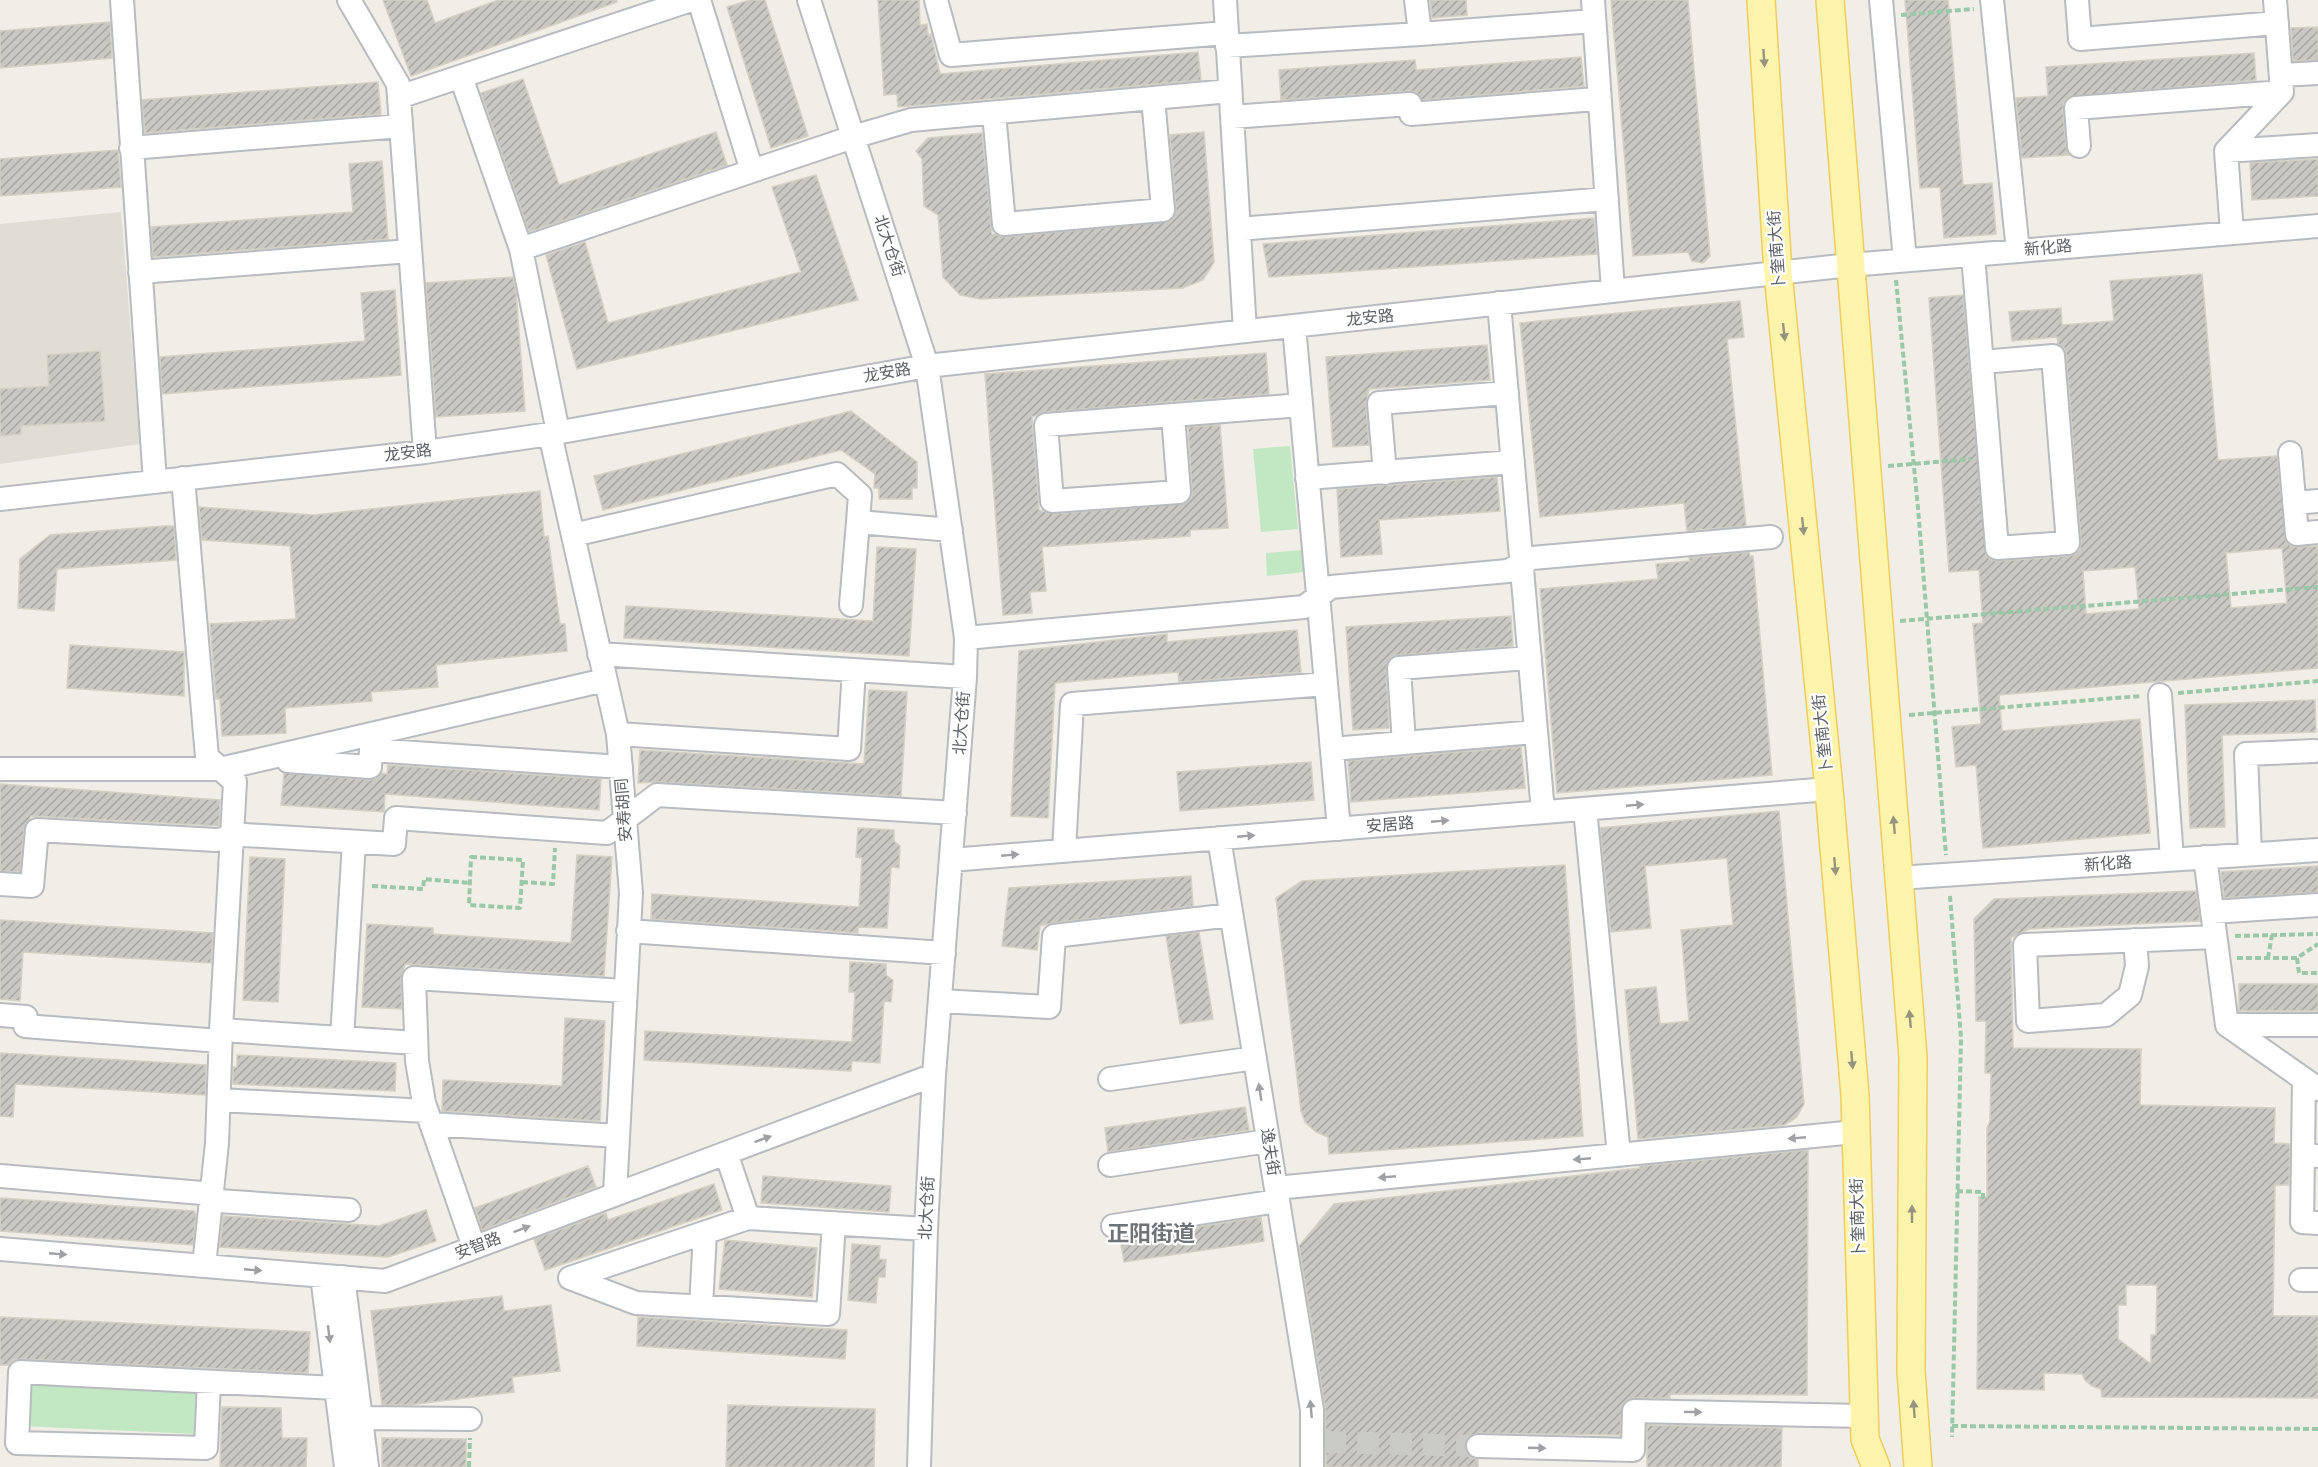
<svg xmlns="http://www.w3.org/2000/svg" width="2318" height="1467" font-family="'Nunito Sans','Noto Sans SC',sans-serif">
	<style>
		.education { fill: #e0ddd4 }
		.grass { fill: #c2e7c3 }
		.building { fill: url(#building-hatch); stroke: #d4d0c4; stroke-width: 1.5; fill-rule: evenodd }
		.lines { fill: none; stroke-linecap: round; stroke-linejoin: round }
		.minor-tunnel { stroke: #cbcbc6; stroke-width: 22; stroke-dasharray: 22 11; stroke-linecap: butt }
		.minor-casing { stroke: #b8bbbf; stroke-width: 26 }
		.major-casing { stroke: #f2cc5c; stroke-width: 30 }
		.path { stroke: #9bc8a9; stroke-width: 4; stroke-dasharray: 6 3; stroke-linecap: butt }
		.minor { stroke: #fff; stroke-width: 22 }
		.major { stroke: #fff4ab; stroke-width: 27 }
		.oneway { fill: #96947e }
		.oneway2 { fill: #9ea0a3 }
		.labels { text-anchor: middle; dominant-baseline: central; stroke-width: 4.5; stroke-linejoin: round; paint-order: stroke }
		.street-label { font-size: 16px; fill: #5d6166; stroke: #fff }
		.district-label { font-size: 22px; font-weight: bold; fill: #6e7378; stroke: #fff }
	</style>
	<defs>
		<pattern id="building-hatch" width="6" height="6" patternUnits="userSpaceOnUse" patternTransform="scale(1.5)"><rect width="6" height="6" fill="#cac8c3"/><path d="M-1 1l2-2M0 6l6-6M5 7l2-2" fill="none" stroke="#a7a6a2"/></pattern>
	</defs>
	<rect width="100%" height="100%" fill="#f0eee6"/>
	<path class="education" d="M 121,212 L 140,444 L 0,464 L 0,224 Z"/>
	<path class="grass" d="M 1290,446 L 1298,529 L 1261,532 L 1253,449 Z
		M 1302,550 L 1304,572 L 1267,576 L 1266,553 Z
		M 24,1380 L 199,1388 L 197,1434 L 22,1426 Z"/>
	<path class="building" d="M 383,0 L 427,0 L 435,23 L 498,0 L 617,0 L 617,2 L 411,76 Z
		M 750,0 L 765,0 L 808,136 L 771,148 L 727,7 Z
		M 878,0 L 919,0 L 920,25 L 927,24 L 928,35 L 931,34 L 940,74 L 1198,52 L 1201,80 L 898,107 L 897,94 L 884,95 Z
		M 1430,0 L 1466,0 L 1467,15 L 1432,18 Z
		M 1611,0 L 1688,0 L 1710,256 L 1703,263 L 1692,261 L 1688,252 L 1633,256 Z
		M 1905,0 L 1948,0 L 1963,185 L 1992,183 L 1996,234 L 1944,238 L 1940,187 L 1920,188 Z
		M 110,22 L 112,58 L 0,68 L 0,31 Z
		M 2318,27 L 2318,60 L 2293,61 L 2291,28 Z
		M 2254,53 L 2256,80 L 2069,97 L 2064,102 L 2063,109 L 2066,147 L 2069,155 L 2022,158 L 2016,98 L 2048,96 L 2046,67 Z
		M 1581,57 L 1584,86 L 1422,100 L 1416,92 L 1409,91 L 1281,100 L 1279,70 L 1415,60 L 1416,70 Z
		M 523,79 L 559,185 L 716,132 L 727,165 L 529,232 L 481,93 Z
		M 378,82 L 381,114 L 145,133 L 142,100 Z
		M 1204,132 L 1214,262 L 1203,280 L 1183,288 L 980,299 L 960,295 L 943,277 L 938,215 L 924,206 L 922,159 L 916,151 L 928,138 L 982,133 L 992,234 L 1005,237 L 1170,221 L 1175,216 L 1176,209 L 1170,135 Z
		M 118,150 L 121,187 L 0,196 L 0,159 Z
		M 2318,159 L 2318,196 L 2252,200 L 2250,163 Z
		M 382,161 L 388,239 L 153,257 L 151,227 L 353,212 L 349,164 Z
		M 816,175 L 858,300 L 577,369 L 546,255 L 585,242 L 608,323 L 801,272 L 772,187 Z
		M 1594,218 L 1597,254 L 1269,277 L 1263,244 Z
		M 2202,274 L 2218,460 L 2277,456 L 2286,541 L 2291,546 L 2298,547 L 2318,546 L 2318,668 L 1999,695 L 2002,731 L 2140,719 L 2150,833 L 1983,848 L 1976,765 L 1956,767 L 1952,727 L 1981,724 L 1973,624 L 1983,623 L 1979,570 L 1949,572 L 1929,298 L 1963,295 L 1986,555 L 1991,560 L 1998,561 L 2069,556 L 2075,554 L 2080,549 L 2081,542 L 2066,354 L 2064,348 L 2058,344 L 2057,337 L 2012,341 L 2009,312 L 2061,308 L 2062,325 L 2114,321 L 2110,281 ZM 2282,548 L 2287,603 L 2231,608 L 2226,553 ZM 2135,567 L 2139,609 L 2086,614 L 2083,571 Z
		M 513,277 L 516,292 L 525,411 L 436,417 L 426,283 Z
		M 395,290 L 401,375 L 162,394 L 160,357 L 365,341 L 361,293 Z
		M 1740,301 L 1744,337 L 1727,339 L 1746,526 L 1687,531 L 1684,503 L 1540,517 L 1520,323 Z
		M 1487,345 L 1490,380 L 1369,389 L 1366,404 L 1369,445 L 1333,447 L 1326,357 Z
		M 100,351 L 105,421 L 21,426 L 21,434 L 0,436 L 0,389 L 49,386 L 47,355 Z
		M 1266,353 L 1269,394 L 1045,412 L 1032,417 L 1039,510 L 1053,514 L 1186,503 L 1191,498 L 1192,491 L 1188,427 L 1220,425 L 1228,528 L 1190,530 L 1190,536 L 1042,547 L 1046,591 L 1030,592 L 1032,613 L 1003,615 L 985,374 Z
		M 851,411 L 917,462 L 917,488 L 912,488 L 912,499 L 879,499 L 879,488 L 874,488 L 875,474 L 841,450 L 603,510 L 594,476 Z
		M 1497,477 L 1500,511 L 1379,520 L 1382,554 L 1341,557 L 1337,489 Z
		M 540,491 L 544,537 L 548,536 L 560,624 L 565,624 L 567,651 L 436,665 L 438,687 L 371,692 L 372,701 L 285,708 L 286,733 L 222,736 L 220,699 L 216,699 L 210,624 L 296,619 L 290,546 L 202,540 L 199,507 L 314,515 Z
		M 164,526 L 174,526 L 176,560 L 57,569 L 54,611 L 18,608 L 20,559 L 50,535 Z
		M 877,547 L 916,549 L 909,656 L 624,638 L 626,606 L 873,621 Z
		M 1749,552 L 1750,556 L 1753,556 L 1772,775 L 1557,793 L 1540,589 L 1658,579 L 1656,564 L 1690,561 L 1689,558 Z
		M 1511,616 L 1513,646 L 1398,655 L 1391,657 L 1386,669 L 1389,728 L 1353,730 L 1346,627 Z
		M 1297,630 L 1301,672 L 1179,682 L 1178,672 L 1055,683 L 1048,818 L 1011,816 L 1019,651 L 1167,634 L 1167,642 Z
		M 70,645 L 184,652 L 184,696 L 67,688 Z
		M 869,690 L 907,692 L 901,796 L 658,782 L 638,783 L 640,750 L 864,764 Z
		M 2315,700 L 2316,732 L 2222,735 L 2225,827 L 2190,828 L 2185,705 Z
		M 1521,747 L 1525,788 L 1351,802 L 1348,761 Z
		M 1311,762 L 1314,800 L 1180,811 L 1177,772 Z
		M 388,765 L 601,779 L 599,810 L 385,794 L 384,812 L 281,805 L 284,773 L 370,780 L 376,779 L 382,773 L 387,774 Z
		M 0,784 L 220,800 L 219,826 L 31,816 L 24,829 L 20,872 L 0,871 Z
		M 1779,811 L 1804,1104 L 1796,1118 L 1784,1125 L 1638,1139 L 1625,990 L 1656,987 L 1660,1024 L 1689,1021 L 1681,930 L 1733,925 L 1727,858 L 1645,866 L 1651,928 L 1611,932 L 1600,828 Z
		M 858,828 L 894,830 L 894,841 L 900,846 L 899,868 L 891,867 L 887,928 L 858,927 L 858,933 L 651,919 L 652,894 L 859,907 L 862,858 L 856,857 Z
		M 577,855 L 612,857 L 604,976 L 405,964 L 401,978 L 402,1009 L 362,1007 L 367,924 L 433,928 L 433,934 L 571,943 Z
		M 250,857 L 285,859 L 278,1002 L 243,1000 Z
		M 1565,865 L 1583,1136 L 1329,1154 L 1328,1137 L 1316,1132 L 1305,1122 L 1301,1111 L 1276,898 L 1302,881 Z
		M 2318,866 L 2318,892 L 2224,898 L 2221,872 Z
		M 1191,876 L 1193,906 L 1052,923 L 1040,926 L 1037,950 L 1002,946 L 1009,888 Z
		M 2196,891 L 2200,921 L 2029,929 L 2011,938 L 2013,1048 L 2141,1049 L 2140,1105 L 2275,1108 L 2274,1143 L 2290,1144 L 2289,1185 L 2275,1185 L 2273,1316 L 2318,1316 L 2318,1398 L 2102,1397 L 2101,1389 L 2092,1386 L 2085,1380 L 2082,1374 L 2044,1373 L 2044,1390 L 1977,1389 L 1979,1197 L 1987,1197 L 1987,1128 L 1990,1121 L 1991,1073 L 1985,1073 L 1986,1021 L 1976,1021 L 1974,919 L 1994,899 ZM 2126,1285 L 2157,1285 L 2156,1335 L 2151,1335 L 2151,1364 L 2118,1339 L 2118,1305 L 2126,1305 Z
		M 0,920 L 213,933 L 211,963 L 23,952 L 20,1001 L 0,999 Z
		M 1199,932 L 1213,1019 L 1180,1024 L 1166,936 Z
		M 850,962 L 886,964 L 886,975 L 893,980 L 891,1002 L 884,1001 L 880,1063 L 852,1061 L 851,1071 L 644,1060 L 645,1031 L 852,1042 L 855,992 L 849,992 Z
		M 2239,984 L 2318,984 L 2318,1011 L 2239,1011 Z
		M 565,1018 L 605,1021 L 600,1121 L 442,1111 L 443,1080 L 562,1086 Z
		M 0,1053 L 206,1065 L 205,1095 L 15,1084 L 13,1117 L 0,1116 Z
		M 237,1055 L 396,1063 L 395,1091 L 233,1084 L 233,1067 L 237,1067 Z
		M 1245,1107 L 1249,1130 L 1108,1152 L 1105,1128 Z
		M 1808,1150 L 1807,1395 L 1670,1394 L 1670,1398 L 1634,1398 L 1627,1400 L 1622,1405 L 1620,1435 L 1478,1433 L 1467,1438 L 1465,1446 L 1470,1457 L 1478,1460 L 1478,1467 L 1326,1467 L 1325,1408 L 1299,1246 L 1334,1204 L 1640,1168 L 1640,1166 Z
		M 588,1166 L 596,1187 L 482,1230 L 475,1208 Z
		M 763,1176 L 891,1186 L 889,1212 L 761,1203 Z
		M 714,1184 L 722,1210 L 545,1270 L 534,1239 L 606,1213 L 608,1220 Z
		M 0,1198 L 194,1211 L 196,1215 L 193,1245 L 0,1231 Z
		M 426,1210 L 436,1241 L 388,1257 L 220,1247 L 223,1216 L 379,1226 Z
		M 1261,1217 L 1264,1241 L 1124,1262 L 1120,1239 Z
		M 725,1240 L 817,1248 L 812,1297 L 719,1289 Z
		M 852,1244 L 880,1246 L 879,1259 L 886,1260 L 885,1277 L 878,1277 L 876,1303 L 848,1300 Z
		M 502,1296 L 504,1311 L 551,1305 L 560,1371 L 512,1377 L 514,1392 L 409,1405 L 382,1405 L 371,1311 Z
		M 0,1317 L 310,1332 L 308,1373 L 21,1359 L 13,1360 L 8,1365 L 0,1365 Z
		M 638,1317 L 847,1330 L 845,1359 L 637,1346 Z
		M 728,1405 L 875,1409 L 874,1467 L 726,1467 Z
		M 222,1407 L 281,1408 L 282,1438 L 307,1438 L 306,1467 L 220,1467 Z
		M 1647,1425 L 1782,1428 L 1781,1467 L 1647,1467 Z
		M 382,1438 L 466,1439 L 466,1467 L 382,1467 Z"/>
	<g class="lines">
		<path class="minor-tunnel" d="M 1324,1442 L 1478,1446"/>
		<g class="minor-casing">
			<path id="minor" d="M 122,0 L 155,482
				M 349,0 L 398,84 L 425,452
				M 699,0 L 752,171 L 853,137 L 911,120 L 1230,91
				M 809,0 L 927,366 L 966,638 L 965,677 L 934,1075 L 926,1229 L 919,1467
				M 936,0 L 951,55 L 1226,33
				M 1225,0 L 1245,331
				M 1593,0 L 1613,291
				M 1881,0 L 1905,260
				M 1992,0 L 2018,251
				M 2077,0 L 2080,39 L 2277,23
				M 1420,34 L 1594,21
				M 1227,46 L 1420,34 L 1416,0
				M 2281,75 L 2318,73
				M 461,77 L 521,249
				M 399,97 L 691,0
				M 994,113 L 1004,224 L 1163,210 L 1153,98
				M 1232,117 L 1410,104 L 1411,114 L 1596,99
				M 2079,146 L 2076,108 L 2282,92
				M 131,148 L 401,126
				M 2226,151 L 2318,145
				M 1239,229 L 1607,199
				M 2232,233 L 2226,151 L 2282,92 L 2275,0
				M 1973,255 C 1981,352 1989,450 1997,548 L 2068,543 L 2053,356 L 1982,362
				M 140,272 L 410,251
				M 1499,303 L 1543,812
				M 1294,326 L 1339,829
				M 1173,415 L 1179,492 L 1052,501 L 1046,425 L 1301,405
				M 558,432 L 521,249 L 752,171
				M 550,434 L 618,734 L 631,893 L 615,1194
				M 2290,453 L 2297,534 L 2318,532
				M 1385,473 L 1379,403 L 1507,393
				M 183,478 L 207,757 L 235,782 L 221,1030 L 217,1143 L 204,1266
				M 1307,478 L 1513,462
				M 0,499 L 425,452 L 550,434 L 927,366 L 1850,265 L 2318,226
				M 2294,503 L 2318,501
				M 573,535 L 837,474 L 860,495 L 858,522 L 951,530
				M 851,605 L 858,522
				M 966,638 L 1304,607 L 1331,587 L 1508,571 L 1532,558 L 1771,537
				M 599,654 L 965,677
				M 2160,695 L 2172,859
				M 618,734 L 849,749 L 854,670
				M 1404,743 L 1399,668 L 1530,658
				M 1332,749 L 1536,732
				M 288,761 L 370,767 L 371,750 L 621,767
				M 0,769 L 220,769 L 605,680
				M 1585,809 L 1619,1155
				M 1219,838 L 1312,1410 L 1312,1467
				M 1064,851 L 1072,704 L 1326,684
				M 2250,854 L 2246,754 L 2314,751
				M 2205,857 L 2227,1025 L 2318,1025
				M 951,860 L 1829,789
				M 1898,878 L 2318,850
				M 0,884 L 32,886 L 37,830 L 216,840 L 245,835 L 394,844 L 396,818 L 607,833 L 657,795 L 955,813
				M 2212,912 L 2318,905
				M 628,931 L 944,953
				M 2135,940 L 2137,966 L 2130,995 L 2106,1015 L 2028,1021 L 2025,945 L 2215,937
				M 940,1001 L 1049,1007 L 1054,936 L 1231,915
				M 0,1015 L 26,1017 L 25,1026 L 220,1041
				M 2227,1025 L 2318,1089
				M 221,1030 L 416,1043
				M 342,1038 L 354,842
				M 1110,1079 L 1255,1058
				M 2304,1079 L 2303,1155 L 2318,1156
				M 219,1100 L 427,1111
				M 431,1124 L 618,1136
				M 726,1153 L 748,1218 L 926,1229
				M 2303,1155 L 2302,1222 L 2318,1223
				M 1110,1165 L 1268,1141
				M 0,1176 L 202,1193 L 219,1201 L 349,1210
				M 1276,1188 L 1855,1132
				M 1113,1226 L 1278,1201
				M 474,1247 L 424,1103 L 417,1061 L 414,978 L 625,991
				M 0,1249 L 385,1281 L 934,1075
				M 322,1276 L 346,1467
				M 343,1277 L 367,1467
				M 570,1278 L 636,1303 L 828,1314 L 834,1223
				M 570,1278 L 748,1218
				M 2301,1280 L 2318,1280
				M 701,1307 L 705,1233
				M 209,1382 L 206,1448 L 17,1443 L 20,1372 L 336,1388
				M 346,1420 L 361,1418 L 470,1419
				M 1478,1446 L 1633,1450 L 1634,1411 L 1864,1416"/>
		</g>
		<g class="major-casing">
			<path id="major" d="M 1761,0 L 1778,273 L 1829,789 L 1855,1095 L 1865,1439 L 1876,1467
				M 1830,0 L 1913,1057 L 1911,1371 L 1918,1467"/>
		</g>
		<path class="path" d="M 1901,15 L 1974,9
			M 1896,280 L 1918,508 L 1946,855
			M 1888,466 L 1971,459
			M 1900,621 L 2318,587
			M 2178,693 L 2318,681
			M 1909,715 L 2141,696
			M 471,857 L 523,860 L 520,908 L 469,905 Z
			M 522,882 L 553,884 L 555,848
			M 372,886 L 423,889 L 424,879 L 470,883
			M 1950,896 L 1961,1038 L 1952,1437
			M 2235,936 L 2318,934
			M 2237,958 L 2297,958 L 2318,944
			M 2268,958 L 2272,935
			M 2297,958 L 2299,973 L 2318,973
			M 1957,1191 L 1983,1192 L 1983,1201
			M 1952,1426 L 2318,1429
			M 469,1467 L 470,1438"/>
		<use href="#minor" class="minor"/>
		<use href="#major" class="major"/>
	</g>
	<defs><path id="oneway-solid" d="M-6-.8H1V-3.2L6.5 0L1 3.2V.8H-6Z" transform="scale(1.5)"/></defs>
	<g class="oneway">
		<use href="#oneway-solid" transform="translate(1764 58) rotate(86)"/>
		<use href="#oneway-solid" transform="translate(1784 332) rotate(84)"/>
		<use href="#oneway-solid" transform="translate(1803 526) rotate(84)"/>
		<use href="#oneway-solid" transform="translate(1894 825) rotate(-95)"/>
		<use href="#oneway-solid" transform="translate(1835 866) rotate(85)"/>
		<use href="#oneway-solid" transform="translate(1910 1019) rotate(-95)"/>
		<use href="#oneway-solid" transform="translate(1852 1060) rotate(85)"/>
		<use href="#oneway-solid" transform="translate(1912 1214) rotate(-90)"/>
		<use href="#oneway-solid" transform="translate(1914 1409) rotate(-94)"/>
	</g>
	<g class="oneway2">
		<use href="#oneway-solid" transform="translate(1635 805) rotate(-5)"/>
		<use href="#oneway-solid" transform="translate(1440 821) rotate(-5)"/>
		<use href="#oneway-solid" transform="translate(1246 836) rotate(-5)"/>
		<use href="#oneway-solid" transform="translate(1010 855) rotate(-5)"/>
		<use href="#oneway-solid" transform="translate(1260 1092) rotate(-99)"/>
		<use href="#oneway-solid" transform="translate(1797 1138) rotate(175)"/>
		<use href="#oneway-solid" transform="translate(763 1139) rotate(-20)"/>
		<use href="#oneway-solid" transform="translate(1582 1159) rotate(175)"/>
		<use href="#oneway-solid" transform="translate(1387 1177) rotate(175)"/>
		<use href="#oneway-solid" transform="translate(522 1229) rotate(-21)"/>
		<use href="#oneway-solid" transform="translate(58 1254) rotate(5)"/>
		<use href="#oneway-solid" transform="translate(253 1270) rotate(5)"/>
		<use href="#oneway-solid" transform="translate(329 1334) rotate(83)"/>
		<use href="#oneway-solid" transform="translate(1311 1409) rotate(-95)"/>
		<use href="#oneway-solid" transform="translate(1693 1412) rotate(1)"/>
		<use href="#oneway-solid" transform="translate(1537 1448) rotate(2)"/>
	</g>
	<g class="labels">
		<g class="street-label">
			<text transform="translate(889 246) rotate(72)">北大仓街</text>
			<text transform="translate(2048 248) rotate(-5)">新化路</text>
			<text transform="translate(1777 250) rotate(-94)">卜奎南大街</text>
			<text transform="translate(1370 318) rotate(-6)">龙安路</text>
			<text transform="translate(887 373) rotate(-10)">龙安路</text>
			<text transform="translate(408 453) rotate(-7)">龙安路</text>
			<text transform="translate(962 723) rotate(-86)">北大仓街</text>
			<text transform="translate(1823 734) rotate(-96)">卜奎南大街</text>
			<text transform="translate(624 810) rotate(-94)">安寿胡同</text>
			<text transform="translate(1390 825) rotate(-5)">安居路</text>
			<text transform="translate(2108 864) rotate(-4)">新化路</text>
			<text transform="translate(1270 1152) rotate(81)">逸夫街</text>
			<text transform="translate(927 1208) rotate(-87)">北大仓街</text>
			<text transform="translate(1858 1218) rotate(-92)">卜奎南大街</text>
			<text transform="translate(478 1246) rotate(-21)">安智路</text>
		</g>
		<g class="district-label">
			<text x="1151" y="1234">正阳街道</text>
		</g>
	</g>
</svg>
